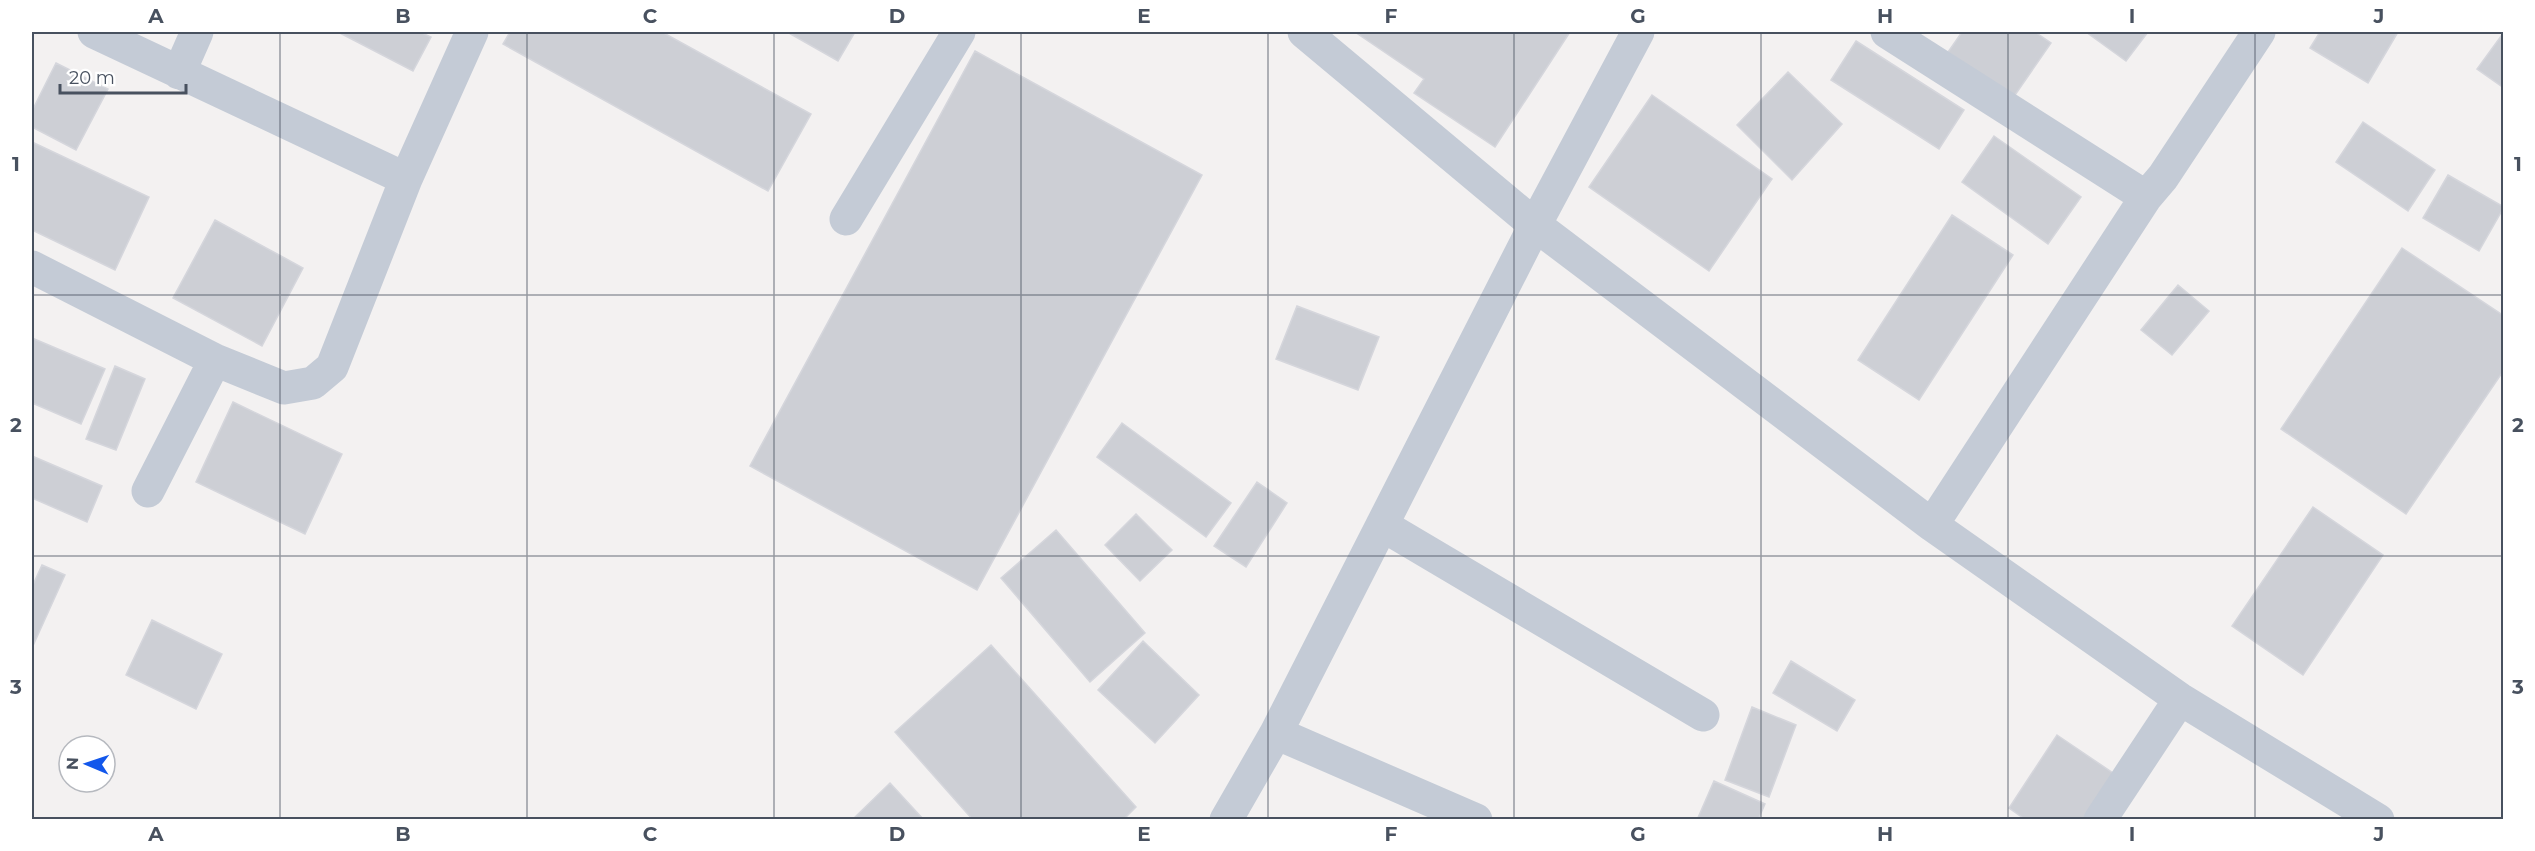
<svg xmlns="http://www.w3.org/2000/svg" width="2535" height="851" font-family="Montserrat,sans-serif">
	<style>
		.building { fill: #cdcfd5; stroke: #d5d6dc; stroke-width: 1.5 }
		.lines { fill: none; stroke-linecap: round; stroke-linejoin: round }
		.minor { stroke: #c4cbd6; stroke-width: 33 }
		.grid { fill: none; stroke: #48515f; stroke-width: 1.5; stroke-opacity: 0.55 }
		.neatline { fill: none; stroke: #48515f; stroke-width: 2 }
		.grid-label { font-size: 20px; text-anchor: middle; font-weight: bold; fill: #48515f }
	</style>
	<rect width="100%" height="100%" fill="#f3f1f1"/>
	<path class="building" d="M 338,32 L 420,32 L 431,37 L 413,71 Z
		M 510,32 L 662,32 L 811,114 L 768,191 L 503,44 Z
		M 787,32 L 855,32 L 838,61 Z
		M 1355,32 L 1570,32 L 1495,147 L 1414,93 L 1424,79 Z
		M 1962,32 L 2035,32 L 2051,43 L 2013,98 L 1948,52 Z
		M 2086,32 L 2148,32 L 2126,61 Z
		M 2320,32 L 2398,32 L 2368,83 L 2310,48 Z
		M 2504,32 L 2504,88 L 2477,69 Z
		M 1856,41 L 1964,110 L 1939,149 L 1831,80 Z
		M 975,51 L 1202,175 L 977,590 L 750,466 Z
		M 56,63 L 108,89 L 76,150 L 32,127 L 32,111 Z
		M 1788,72 L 1842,124 L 1792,180 L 1737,125 Z
		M 1652,95 L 1772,179 L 1709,271 L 1589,187 Z
		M 2363,122 L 2435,170 L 2408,211 L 2336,162 Z
		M 1994,136 L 2081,197 L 2048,244 L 1962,182 Z
		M 32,142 L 149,197 L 115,270 L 32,230 Z
		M 2448,175 L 2504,207 L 2479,251 L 2423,218 Z
		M 1952,215 L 2013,255 L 1919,400 L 1858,360 Z
		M 215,220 L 303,268 L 262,346 L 173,298 Z
		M 2402,248 L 2504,316 L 2504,370 L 2406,514 L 2281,429 Z
		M 2178,285 L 2209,311 L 2172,355 L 2141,330 Z
		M 1297,306 L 1379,337 L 1358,390 L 1276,359 Z
		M 32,338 L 105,369 L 81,424 L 32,403 Z
		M 115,366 L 145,379 L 116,450 L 86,439 Z
		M 233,402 L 342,454 L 305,534 L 196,482 Z
		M 1122,423 L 1231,503 L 1206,537 L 1097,457 Z
		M 32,456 L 102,486 L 87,522 L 32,498 Z
		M 1257,482 L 1287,503 L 1246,567 L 1214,546 Z
		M 2313,507 L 2383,555 L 2303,675 L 2232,626 Z
		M 1136,514 L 1172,550 L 1140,581 L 1105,545 Z
		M 1056,530 L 1145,633 L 1090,682 L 1001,578 Z
		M 42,565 L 65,575 L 32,648 L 32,587 Z
		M 152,620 L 222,654 L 196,709 L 126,675 Z
		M 1143,641 L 1199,695 L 1155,743 L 1098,690 Z
		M 991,645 L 1136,807 L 1123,820 L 973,820 L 895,732 Z
		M 1791,661 L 1855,700 L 1837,731 L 1773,693 Z
		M 1752,707 L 1796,725 L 1769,797 L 1725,780 Z
		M 2057,735 L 2113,773 L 2083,820 L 2026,820 L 2009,808 Z
		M 1714,781 L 1765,804 L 1758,820 L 1697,820 Z
		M 890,783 L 924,820 L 852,820 Z"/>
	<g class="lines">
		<path class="minor" d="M 94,32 L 406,179
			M 1304,32 L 1535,225 L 1932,525 L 2180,699 L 2378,820
			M 1887,32 L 2146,197
			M 179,73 L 197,32
			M 846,219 L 959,32
			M 32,267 L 215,360 L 284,388 L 313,383 L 332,367 L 406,179 L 472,32
			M 148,491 L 215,360
			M 1382,525 L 1703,715
			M 1932,525 L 2146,197 L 2163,177 L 2259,32
			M 1276,733 L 1476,820
			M 1226,820 L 1276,733 L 1535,225 L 1638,32
			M 2100,820 L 2180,699"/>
	</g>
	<path class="grid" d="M 280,32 L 280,820M 527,32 L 527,820M 774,32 L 774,820M 1021,32 L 1021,820M 1268,32 L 1268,820M 1514,32 L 1514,820M 1761,32 L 1761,820M 2008,32 L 2008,820M 2255,32 L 2255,820M 32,295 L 2504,295M 32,556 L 2504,556"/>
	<rect width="2535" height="851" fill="none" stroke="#ffffff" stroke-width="66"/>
	<g transform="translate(87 764) rotate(272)"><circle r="28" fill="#ffffff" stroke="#b6b9bf" stroke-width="1.5"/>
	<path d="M0-4.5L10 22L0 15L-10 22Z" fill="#1357eb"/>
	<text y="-9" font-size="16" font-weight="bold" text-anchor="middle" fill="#48515f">N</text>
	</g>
	<path d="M60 84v9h126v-9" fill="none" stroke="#48515f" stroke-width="3"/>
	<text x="69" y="84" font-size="18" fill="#48515f" stroke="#ffffff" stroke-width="4.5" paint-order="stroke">20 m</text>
	<rect x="33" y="33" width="2469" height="785" class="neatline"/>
	<g class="grid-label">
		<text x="156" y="23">A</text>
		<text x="403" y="23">B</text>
		<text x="650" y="23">C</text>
		<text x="897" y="23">D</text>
		<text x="1144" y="23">E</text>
		<text x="1391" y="23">F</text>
		<text x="1638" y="23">G</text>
		<text x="1885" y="23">H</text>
		<text x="2132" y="23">I</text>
		<text x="2379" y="23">J</text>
		<text x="16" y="171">1</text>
		<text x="2518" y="171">1</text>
		<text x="16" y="432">2</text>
		<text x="2518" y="432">2</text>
		<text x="16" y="694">3</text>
		<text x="2518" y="694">3</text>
		<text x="156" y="841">A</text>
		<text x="403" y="841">B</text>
		<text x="650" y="841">C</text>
		<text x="897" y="841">D</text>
		<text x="1144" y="841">E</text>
		<text x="1391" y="841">F</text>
		<text x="1638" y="841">G</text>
		<text x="1885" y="841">H</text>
		<text x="2132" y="841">I</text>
		<text x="2379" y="841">J</text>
	</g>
</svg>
